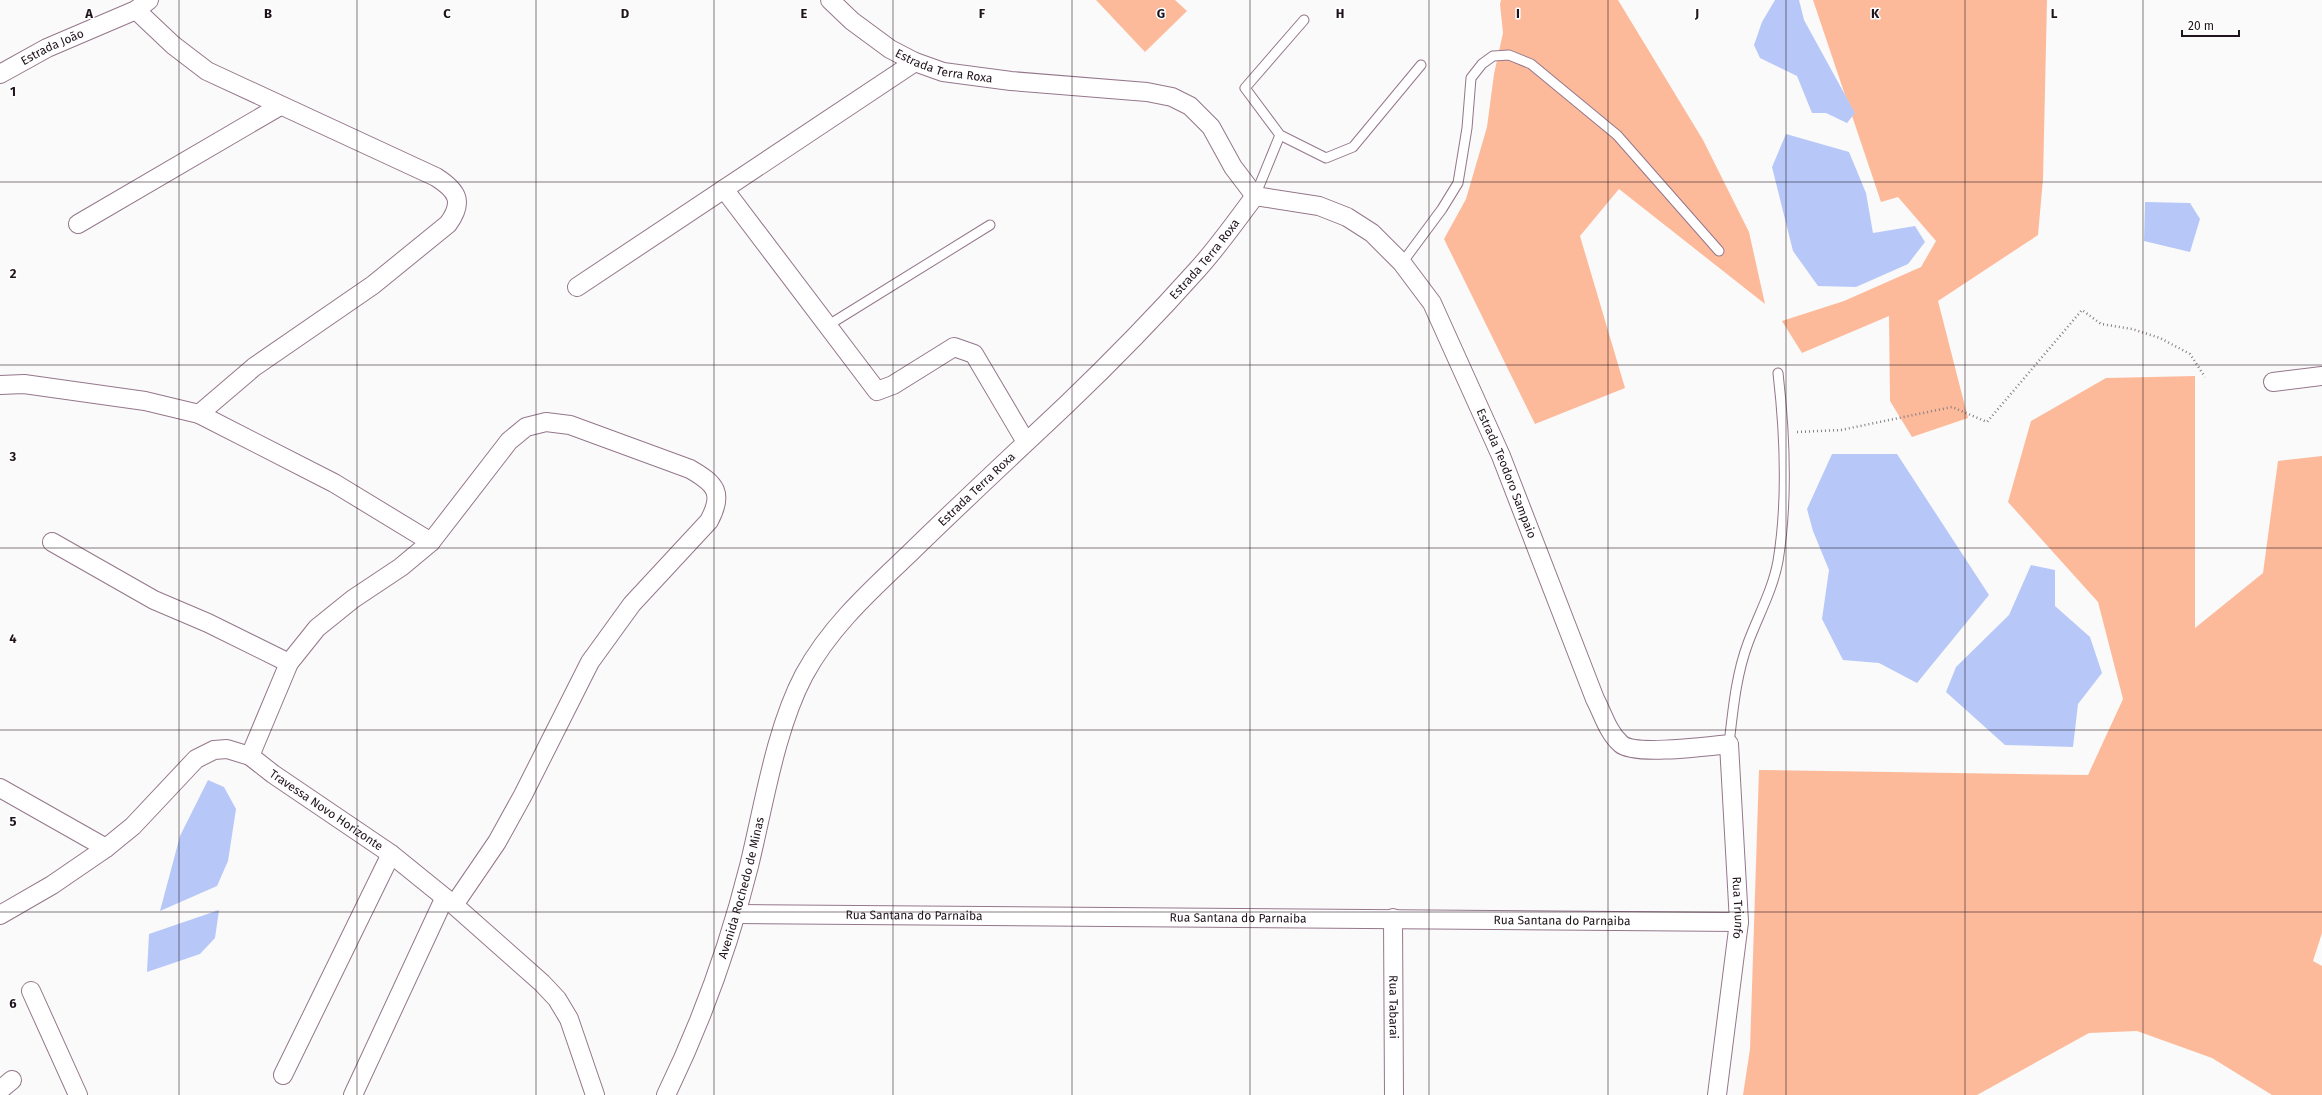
<svg xmlns="http://www.w3.org/2000/svg" width="2322" height="1095" font-family="'Fira Sans',sans-serif">
	<style>
		.green { fill: #fdba9b }
		.water { fill: #b7c8f8 }
		.lines { fill: none; stroke-linecap: round; stroke-linejoin: round }
		.lane-casing { stroke: #95768b; stroke-width: 11 }
		.street-casing { stroke: #95768b; stroke-width: 20 }
		.path { stroke: #847e82; stroke-width: 2.5; stroke-dasharray: 1 3; stroke-linecap: butt }
		.lane { stroke: #fff; stroke-width: 9 }
		.street { stroke: #fff; stroke-width: 18 }
		.grid { fill: none; stroke: #20141c; stroke-width: 1; stroke-opacity: 0.55 }
		.labels { text-anchor: middle; dominant-baseline: central; stroke-width: 3; stroke-linejoin: round; paint-order: stroke }
		.street-label { font-size: 12px; fill: #20141c; stroke: #fff }
		.grid-label { font-size: 13px; text-anchor: middle; font-weight: bold; fill: #20141c; stroke: #fff; stroke-width: 3; stroke-linejoin: round; paint-order: stroke }
	</style>
	<rect width="100%" height="100%" fill="#fafafa"/>
	<path class="green" d="M 1096,0 L 1175,0 L 1187,11 L 1145,52 Z
		M 1501,0 L 1618,0 L 1703,140 L 1749,232 L 1765,304 L 1619,189 L 1580,236 L 1625,388 L 1535,424 L 1444,239 L 1466,199 L 1487,127 L 1494,74 L 1503,33 L 1500,4 Z
		M 1813,0 L 2047,0 L 2043,179 L 2038,235 L 1938,301 L 1968,418 L 1912,437 L 1890,401 L 1889,316 L 1802,353 L 1782,321 L 1844,301 L 1921,267 L 1936,241 L 1898,197 L 1881,202 Z
		M 2195,376 L 2195,628 L 2263,573 L 2278,461 L 2322,456 L 2322,933 L 2313,961 L 2322,966 L 2322,1095 L 2272,1095 L 2212,1058 L 2137,1031 L 2089,1033 L 1977,1095 L 1743,1095 L 1750,1049 L 1759,770 L 2088,775 L 2123,699 L 2098,602 L 2008,502 L 2031,421 L 2106,378 Z"/>
	<path class="water" d="M 1775,0 L 1799,0 L 1804,20 L 1855,113 L 1847,123 L 1826,113 L 1812,113 L 1797,76 L 1760,58 L 1754,45 L 1762,22 Z
		M 1786,134 L 1849,152 L 1866,193 L 1873,233 L 1915,226 L 1925,242 L 1908,264 L 1856,287 L 1818,286 L 1793,251 L 1772,167 Z
		M 2145,202 L 2190,203 L 2200,219 L 2190,252 L 2144,241 Z
		M 1832,454 L 1897,454 L 1989,595 L 1917,683 L 1879,663 L 1843,660 L 1822,619 L 1829,570 L 1813,531 L 1807,509 Z
		M 2031,565 L 2055,570 L 2055,606 L 2090,637 L 2102,673 L 2078,704 L 2073,747 L 2005,745 L 1946,692 L 1956,667 L 2009,615 Z
		M 208,780 L 224,787 L 236,809 L 228,861 L 217,886 L 160,911 L 180,836 Z
		M 219,910 L 215,938 L 200,954 L 147,972 L 149,934 Z"/>
	<g class="lines">
		<g class="lane-casing">
			<path id="lane" d="M 1304,20 L 1245,88 L 1280,135 L 1326,158 L 1353,147 L 1421,65
				M 1255,196 L 1280,135
				M 1402,263 L 1442,209 L 1458,183 L 1467,128 L 1471,78 L 1482,64 L 1493,56 L 1509,55 L 1531,64 L 1617,135 L 1719,251
				M 827,326 L 990,225
				M 1729,744 C 1733,710 1736,675 1748,643 C 1758,616 1773,589 1778,561 C 1788,500 1785,434 1778,373"/>
		</g>
		<g class="street-casing">
			<g id="street">
				<path id="s1" d="M 830,0 L 852,21 L 890,49 L 915,62 L 943,72 L 1011,81 L 1147,92 L 1172,97 L 1190,106 L 1211,127 L 1233,167 L 1255,196"/>
				<path d="M 136,10 L 173,45 L 207,71 L 436,177 C 458,191 464,202 448,224 L 373,285 L 254,367 L 199,414"/>
				<path id="s2" d="M 0,74 L 47,48 L 136,10 L 149,0"/>
				<path d="M 724,189 L 877,391 L 893,385 L 954,347 L 974,354 L 1026,442"/>
				<path id="s3" d="M 1255,196 L 1319,206 L 1347,217 L 1372,233 L 1402,263 L 1432,303 L 1501,456 L 1595,699 C 1603,714 1608,733 1621,744 C 1635,756 1709,746 1729,744 L 1739,922 L 1717,1095"/>
				<path d="M 78,224 L 280,106"/>
				<path d="M 577,287 L 915,62"/>
				<path d="M 2273,382 L 2322,376"/>
				<path d="M 0,385 L 24,384 L 145,401 L 199,414 L 334,483 L 431,542"/>
				<path d="M 52,542 L 154,600 L 208,623 L 289,663"/>
				<path d="M 250,756 L 289,663 L 317,628 L 353,599 L 401,567 L 431,542 L 509,441 L 526,427 L 546,422 L 570,425 L 690,469 C 716,484 724,493 709,521 L 632,604 L 590,662 L 523,795 L 497,842 L 454,905"/>
				<path d="M 0,788 L 106,848"/>
				<path id="s4" d="M 737,914 L 1739,922"/>
				<path id="s5" d="M 0,915 L 52,885 L 106,848 L 133,826 L 196,759 L 214,750 L 227,749 L 250,756 L 273,774 L 391,854 L 454,905 L 542,983 L 557,999 L 569,1019 L 595,1095"/>
				<path id="s6" d="M 1393,918 L 1394,1095"/>
				<path d="M 31,991 L 78,1095"/>
				<path d="M 283,1075 L 391,854"/>
				<path d="M 0,1090 L 12,1080"/>
				<path d="M 353,1095 L 444,899"/>
				<path id="s7" d="M 666,1095 C 702,1021 729,946 749,866 C 764,805 775,730 804,675 C 830,627 870,591 909,554 C 960,504 1013,455 1066,405 C 1111,362 1155,317 1197,270 C 1218,247 1236,221 1255,196"/>
			</g>
		</g>
		<path class="path" d="M 1797,432 L 1841,430 L 1952,407 L 1987,422 L 2082,310 L 2101,324 L 2132,329 L 2160,338 L 2190,354 L 2205,377"/>
		<use href="#lane" class="lane"/>
		<use href="#street" class="street"/>
	</g>
	<path class="grid" d="M 179,0 L 179,1095M 357,0 L 357,1095M 536,0 L 536,1095M 714,0 L 714,1095M 893,0 L 893,1095M 1072,0 L 1072,1095M 1250,0 L 1250,1095M 1429,0 L 1429,1095M 1608,0 L 1608,1095M 1786,0 L 1786,1095M 1965,0 L 1965,1095M 2143,0 L 2143,1095M 0,182 L 2322,182M 0,365 L 2322,365M 0,548 L 2322,548M 0,730 L 2322,730M 0,912 L 2322,912"/>
	<g class="labels">
		<g class="street-label">
			<text stroke="none"><textPath href="#s2" startOffset="59">Estrada João</textPath></text>
			<text stroke="none"><textPath href="#s1" startOffset="135">Estrada Terra Roxa</textPath></text>
			<text stroke="none"><textPath href="#s7" startOffset="1022">Estrada Terra Roxa</textPath></text>
			<text stroke="none"><textPath href="#s3" startOffset="403">Estrada Teodoro Sampaio</textPath></text>
			<text stroke="none"><textPath href="#s7" startOffset="698">Estrada Terra Roxa</textPath></text>
			<text stroke="none"><textPath href="#s5" startOffset="403">Travessa Novo Horizonte</textPath></text>
			<text stroke="none"><textPath href="#s7" startOffset="221">Avenida Rochedo de Minas</textPath></text>
			<text stroke="none"><textPath href="#s3" startOffset="971">Rua Triunfo</textPath></text>
			<text stroke="none"><textPath href="#s4" startOffset="177">Rua Santana do Parnaiba</textPath></text>
			<text stroke="none"><textPath href="#s4" startOffset="501">Rua Santana do Parnaiba</textPath></text>
			<text stroke="none"><textPath href="#s4" startOffset="825">Rua Santana do Parnaiba</textPath></text>
			<text stroke="none"><textPath href="#s6" startOffset="89">Rua Tabarai</textPath></text>
		</g>
	</g>
	<g class="grid-label">
		<text x="89" y="18">A</text>
		<text x="268" y="18">B</text>
		<text x="447" y="18">C</text>
		<text x="625" y="18">D</text>
		<text x="804" y="18">E</text>
		<text x="982" y="18">F</text>
		<text x="1161" y="18">G</text>
		<text x="1340" y="18">H</text>
		<text x="1518" y="18">I</text>
		<text x="1697" y="18">J</text>
		<text x="1875" y="18">K</text>
		<text x="2054" y="18">L</text>
		<text x="13" y="96">1</text>
		<text x="13" y="278">2</text>
		<text x="13" y="461">3</text>
		<text x="13" y="643">4</text>
		<text x="13" y="826">5</text>
		<text x="13" y="1008">6</text>
	</g>
	<path d="M2182 30v6h57v-6" fill="none" stroke="#20141c" stroke-width="2"/>
	<text x="2188" y="30" font-size="12" fill="#20141c" stroke="#ffffff" stroke-width="3" paint-order="stroke">20 m</text>
</svg>
